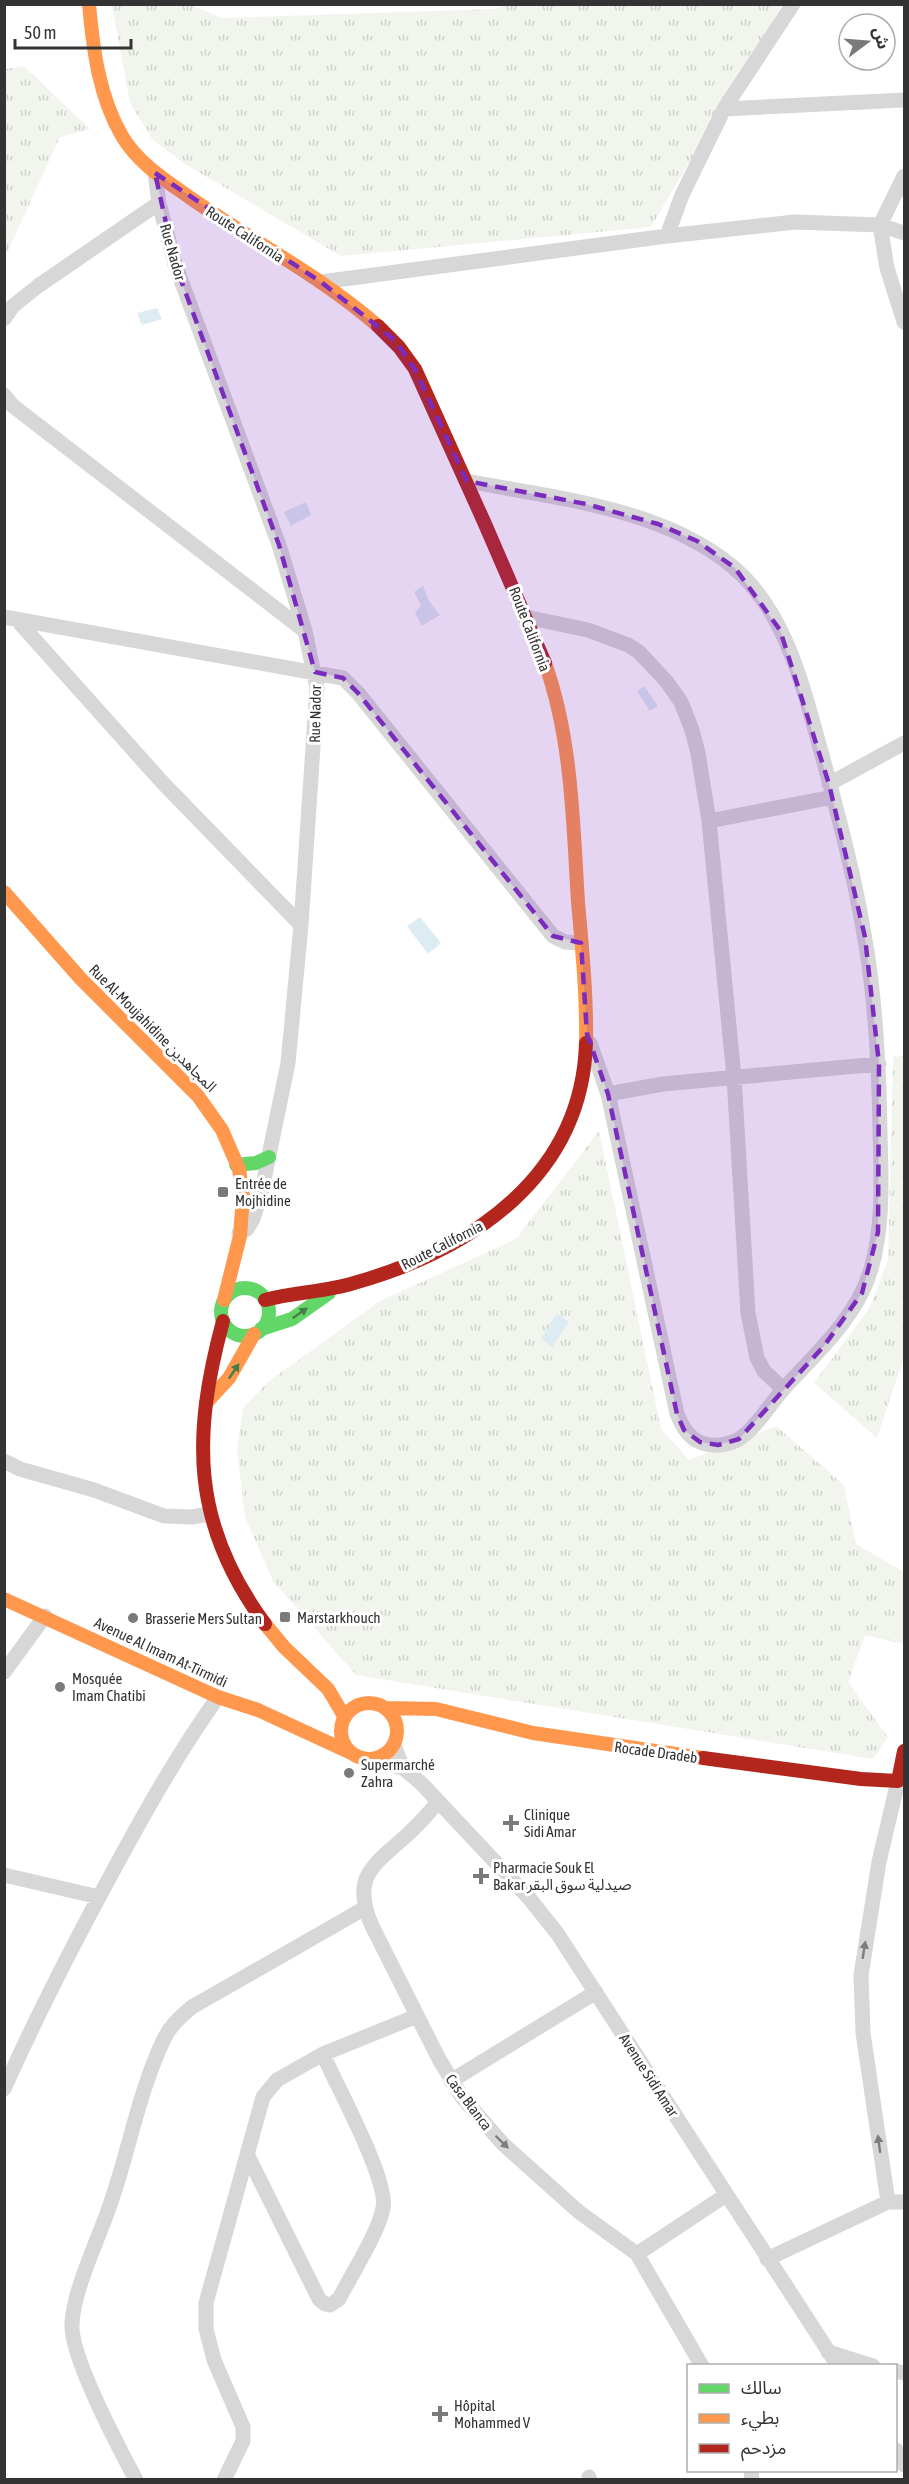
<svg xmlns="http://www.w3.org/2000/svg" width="909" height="2484" font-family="'Asap Condensed','Noto Sans Arabic',sans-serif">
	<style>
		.grass { fill: url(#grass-tufts) }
		.water { fill: #ddebf3 }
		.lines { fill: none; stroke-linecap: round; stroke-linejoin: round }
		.street { stroke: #d7d7d7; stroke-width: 15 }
		.fast { stroke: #63d668; stroke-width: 14 }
		.slow { stroke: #ff974d; stroke-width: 14 }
		.jam { stroke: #b3261e; stroke-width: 14 }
		.oneway { fill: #497c4b }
		.oneway2 { fill: #7d7d7d }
		.marked { fill: #7b2cbf; fill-opacity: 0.2; stroke: #7b2cbf; stroke-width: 4.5; stroke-dasharray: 12 8; stroke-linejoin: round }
		.poi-dot { fill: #7a7a7a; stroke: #fff; stroke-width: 2 }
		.labels { text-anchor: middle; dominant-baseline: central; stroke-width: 6; stroke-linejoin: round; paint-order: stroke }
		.street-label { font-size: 15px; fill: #333; stroke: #fff }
		.poi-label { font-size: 15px; fill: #333; stroke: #fff; text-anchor: start }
	</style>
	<defs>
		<pattern id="grass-tufts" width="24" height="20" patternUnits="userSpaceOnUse" patternTransform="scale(1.5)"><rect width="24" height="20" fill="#f1f5ed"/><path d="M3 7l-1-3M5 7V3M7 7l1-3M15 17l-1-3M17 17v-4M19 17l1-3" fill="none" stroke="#cfd2cc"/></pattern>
	</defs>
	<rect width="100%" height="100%" fill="#fff"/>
	<path class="grass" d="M 512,4 L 782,5 L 651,227 L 341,256 L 185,164 L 152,139 L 130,103 L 112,5 L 191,5 L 222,18 L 493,9 Z
		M 24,66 L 90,129 L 60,137 L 5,257 L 5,69 Z
		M 904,1055 L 904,1357 L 877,1438 L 814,1383 L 870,1307 L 888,1260 L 893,1057 Z
		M 599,1131 L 661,1429 L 689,1460 L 776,1426 L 844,1485 L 856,1544 L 904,1572 L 904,1644 L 865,1635 L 848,1682 L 888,1737 L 873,1759 L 356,1675 L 273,1581 L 245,1517 L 237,1449 L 243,1408 L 268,1382 L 380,1301 L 516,1239 Z"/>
	<path class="water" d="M 157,308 L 162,319 L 142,325 L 137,313 Z
		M 306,502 L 311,515 L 291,526 L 284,512 Z
		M 423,586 L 429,601 L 440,615 L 422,626 L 415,613 L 421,605 L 414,592 Z
		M 644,686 L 658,706 L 650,711 L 637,691 Z
		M 420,917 L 441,943 L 428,954 L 407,926 Z
		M 557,1313 L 569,1322 L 552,1347 L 541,1339 Z"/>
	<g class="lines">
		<path class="street" d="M 724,109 L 904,100
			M 155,173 L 159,203 L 175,264 L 279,545 L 305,631 L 317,688 L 301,925 L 288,1063 L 261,1194 L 253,1219 L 247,1229 L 239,1233
			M 904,176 L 880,225 L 887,268 L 904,322
			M 667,236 L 682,195 L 724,109 L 793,4
			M 321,282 L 667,236 L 795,222 L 880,225 L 904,233
			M 4,319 L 13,306 L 38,286 L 159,203
			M 4,395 L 13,406 L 305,631
			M 467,481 C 555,498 663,508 733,567 C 787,612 804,691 822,755 C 838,814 854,874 864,934 C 876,999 879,1066 880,1131 C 881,1176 884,1225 871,1269 C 858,1315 819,1351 787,1385 C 771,1402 758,1426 739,1439 C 733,1443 726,1444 720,1445 C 696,1447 685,1434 677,1414 L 608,1094 L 590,1043
			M 4,617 L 343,678 L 358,693 L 553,936 L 565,942 L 581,943
			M 526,617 L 588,630 L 628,645 L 639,652 L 667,682 L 681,702 L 692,730 L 698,753 L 709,821 L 734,1077 L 748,1313 L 757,1358 L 764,1371 L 783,1389
			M 17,620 L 162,782 L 301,925
			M 829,784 L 904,743
			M 709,821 L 833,797
			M 608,1094 L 663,1084 L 879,1064
			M 4,1461 L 20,1469 L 94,1490 L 164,1516 L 192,1517 L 209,1514
			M 4,1672 L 45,1616
			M 394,1745 L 403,1768
			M 366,1759 L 403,1768 L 422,1784 L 529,1898 L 557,1933 L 838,2366
			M 438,1802 C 428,1814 417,1826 406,1836 C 372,1866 351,1878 372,1926 L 439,2059 L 462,2097 L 503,2144 L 579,2212 L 637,2254 L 702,2366
			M 4,1875 L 99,1897
			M 451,2081 L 596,1992
			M 4,2089 C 37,2015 74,1943 112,1873 C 145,1812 178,1753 218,1697
			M 248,2156 L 319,2299 L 325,2304 L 330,2305 L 339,2299 C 351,2275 379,2232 383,2208 C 389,2180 336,2085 323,2054
			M 888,2202 L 863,2033 L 861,1975 L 879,1862 L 898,1781
			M 637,2254 L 726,2195
			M 767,2259 L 888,2202 L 904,2202
			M 828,2352 L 873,2366
			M 896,2371 L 904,2373
			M 896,2450 L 904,2465
			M 751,2470 L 752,2480
			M 589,2477 L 590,2480
			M 136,2480 C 119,2448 70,2356 72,2324 C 73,2290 100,2236 111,2202 C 129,2150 139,2092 163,2041 C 169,2027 180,2017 192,2007 L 365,1908
			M 224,2480 L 243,2441 L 243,2427 L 214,2360 L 206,2329 L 206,2303 L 263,2097 L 277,2080 L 323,2054 L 417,2016"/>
		<path class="fast" d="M 236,1165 L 256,1163 L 269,1157
			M221 1312a24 24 0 1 1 48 0a24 24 0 1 1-48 0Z
			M 261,1329 L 292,1319 L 329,1293"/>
		<path class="slow" d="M 89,4 C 93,49 99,97 122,136 C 138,163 165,180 189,197 C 252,241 321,276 378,326
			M 545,663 C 572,739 573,822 578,902 C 582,948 587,996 586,1043
			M 4,892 L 81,979 L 198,1096 L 222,1130 L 239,1169 L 243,1196 L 240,1236 L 224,1300
			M 206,1403 L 229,1378 L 254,1334
			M 4,1599 L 218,1697 L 258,1710 L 351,1753
			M 265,1624 L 284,1647 L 328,1689 L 344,1716
			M341 1731a28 28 0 1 1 56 0a28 28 0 1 1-56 0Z
			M 386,1708 L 436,1709 L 533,1733 L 703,1758"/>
		<path class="jam" d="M 378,326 L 399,347 L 415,369 L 485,524 L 545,663
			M 265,1300 C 294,1292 325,1292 354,1283 C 472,1250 582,1176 586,1043
			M 223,1321 C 192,1436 191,1524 265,1624
			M 703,1758 L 861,1779 L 898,1781 L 904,1751"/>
	</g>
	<defs><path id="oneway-solid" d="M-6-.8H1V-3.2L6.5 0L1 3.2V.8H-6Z" transform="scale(1.5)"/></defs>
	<g class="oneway">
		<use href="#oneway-solid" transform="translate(300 1313) rotate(-35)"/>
		<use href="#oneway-solid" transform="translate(234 1371) rotate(-56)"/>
	</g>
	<g class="oneway2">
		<use href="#oneway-solid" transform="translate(864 1950) rotate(-81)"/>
		<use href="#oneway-solid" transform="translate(502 2142) rotate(44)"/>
		<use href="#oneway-solid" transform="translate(879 2144) rotate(-98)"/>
	</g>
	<path class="marked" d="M 155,173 L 321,282 L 395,340 L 415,369 L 467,481 L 586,504 L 658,524 L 697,541 L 735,568 L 780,630 L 829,784 L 865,937 L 879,1064 L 878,1232 L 862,1293 L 824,1346 L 739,1439 L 718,1445 L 700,1442 L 684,1430 L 677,1414 L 608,1094 L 587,1034 L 581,943 L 553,936 L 358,693 L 343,678 L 315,672 L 279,545 L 175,264 Z"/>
	<g class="poi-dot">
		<rect x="217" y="1186" width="12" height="12" rx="3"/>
		<rect x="279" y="1611" width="12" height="12" rx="3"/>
		<circle cx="133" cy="1618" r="6"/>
		<circle cx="60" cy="1687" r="6"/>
		<circle cx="349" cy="1773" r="6"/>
		<path d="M508 1814h6v6h6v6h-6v6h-6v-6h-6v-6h6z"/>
		<path d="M478 1867h6v6h6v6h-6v6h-6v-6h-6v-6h6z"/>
		<path d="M437 2405h6v6h6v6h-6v6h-6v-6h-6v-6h6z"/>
	</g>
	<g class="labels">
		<g class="street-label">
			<text transform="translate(245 234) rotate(33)">Route California</text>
			<text transform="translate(173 252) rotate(74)">Rue Nador</text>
			<text transform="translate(530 629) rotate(69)">Route California</text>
			<text transform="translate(315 714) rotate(-89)">Rue Nador</text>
			<text transform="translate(153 1028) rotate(45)">Rue Al-Moujahidine المجاهدين</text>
			<text transform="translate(442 1245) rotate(-27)">Route California</text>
			<text transform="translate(161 1652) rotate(25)">Avenue Al Imam At-Tirmidi</text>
			<text transform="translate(656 1752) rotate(8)">Rocade Dradeb</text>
			<text transform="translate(649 2075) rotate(57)">Avenue Sidi Amar</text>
			<text transform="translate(469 2102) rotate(53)">Casa Blanca</text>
		</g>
		<g class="poi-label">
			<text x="235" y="1183">Entrée de<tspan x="235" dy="17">Mojhidine</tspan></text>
			<text x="297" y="1617">Marstarkhouch</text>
			<text x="145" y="1618">Brasserie Mers Sultan</text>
			<text x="72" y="1678">Mosquée<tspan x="72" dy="17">Imam Chatibi</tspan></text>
			<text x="361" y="1764">Supermarché<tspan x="361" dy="17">Zahra</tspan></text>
			<text x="524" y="1814">Clinique<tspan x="524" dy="17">Sidi Amar</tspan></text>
			<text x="493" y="1867">Pharmacie Souk El<tspan x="493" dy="17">Bakar صيدلية سوق البقر</tspan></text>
			<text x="454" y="2405">Hôpital<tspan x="454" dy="17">Mohammed V</tspan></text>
		</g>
	</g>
	<rect width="909" height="2484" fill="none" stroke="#333333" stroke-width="12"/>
	<rect x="687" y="2364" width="210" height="108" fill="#ffffff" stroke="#adadad" stroke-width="1.5"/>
	<rect x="699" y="2384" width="30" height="9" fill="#63d668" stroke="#adadad" stroke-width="1.5"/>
	<text x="741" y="2394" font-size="18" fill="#333333">سالك</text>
	<rect x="699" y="2414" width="30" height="9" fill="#ff974d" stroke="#adadad" stroke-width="1.5"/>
	<text x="741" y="2424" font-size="18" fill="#333333">بطيء</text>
	<rect x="699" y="2444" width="30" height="9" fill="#b3261e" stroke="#adadad" stroke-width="1.5"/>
	<text x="741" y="2454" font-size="18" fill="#333333">مزدحم</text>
	<g transform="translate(867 42) rotate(74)"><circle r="28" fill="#ffffff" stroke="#adadad" stroke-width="1.5"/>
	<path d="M0-4.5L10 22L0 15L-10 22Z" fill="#7a7a7a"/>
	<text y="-9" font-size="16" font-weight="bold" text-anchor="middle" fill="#333333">ش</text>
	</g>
	<path d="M15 39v9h116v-9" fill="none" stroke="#333333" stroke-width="3"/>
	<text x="24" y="39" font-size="18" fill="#333333" stroke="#ffffff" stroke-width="4.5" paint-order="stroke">50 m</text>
</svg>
